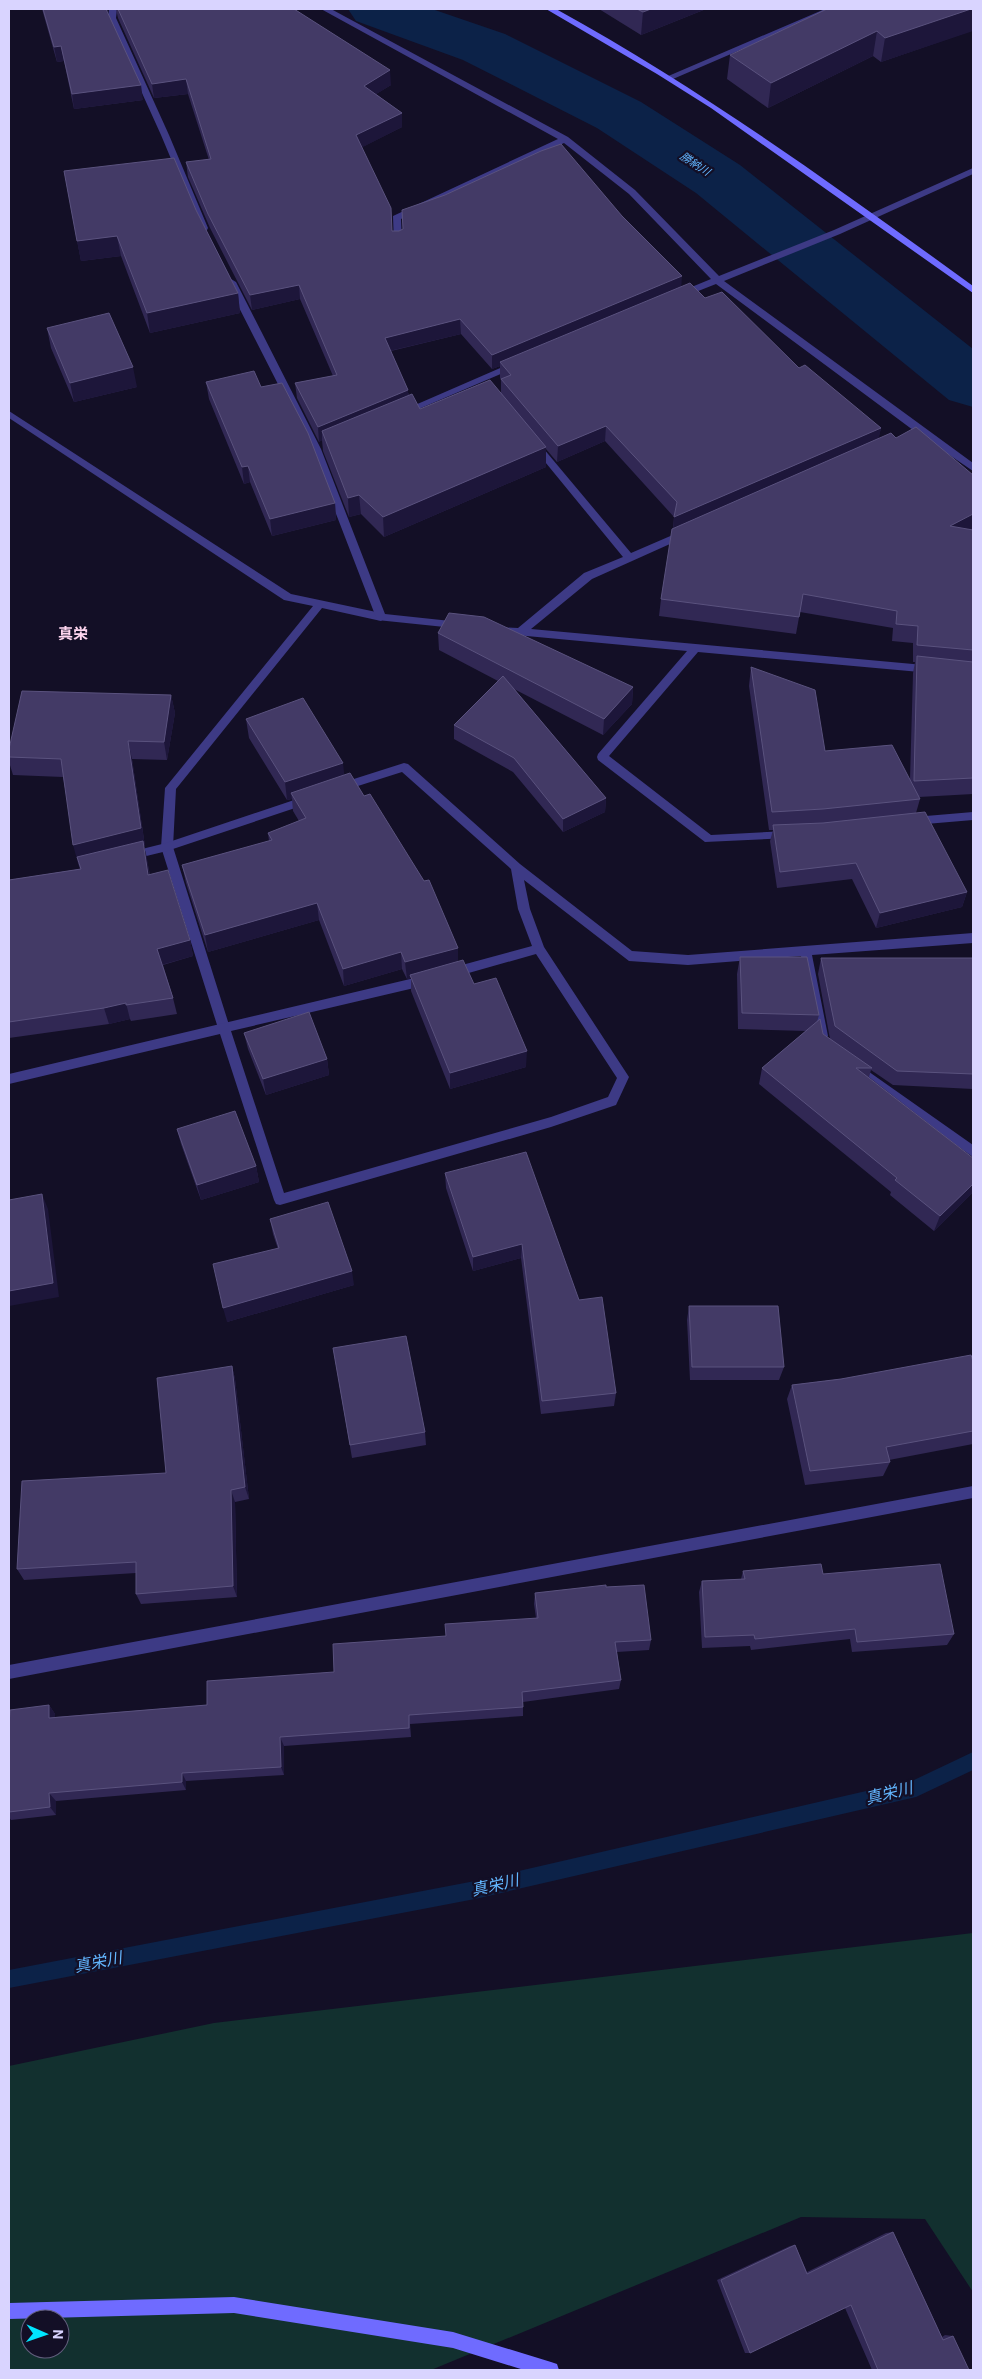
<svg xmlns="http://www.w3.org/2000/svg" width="982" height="2379" font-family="Roboto,'Noto Sans JP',sans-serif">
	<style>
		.green { fill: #12302f; fill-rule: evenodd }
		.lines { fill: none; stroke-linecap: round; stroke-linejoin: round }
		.stream { fill: #0c2248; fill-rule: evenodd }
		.river { fill: #0c2248; fill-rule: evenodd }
		.lane { fill: #3d3a85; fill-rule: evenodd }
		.street { fill: #3d3a85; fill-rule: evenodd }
		.secondary { fill: #6f6bff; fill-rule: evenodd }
		.wall { fill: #312854; fill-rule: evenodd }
		.shaded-wall { fill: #1d163a }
		.building { fill: #433a66; stroke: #5a527e }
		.labels { text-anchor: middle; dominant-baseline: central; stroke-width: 4.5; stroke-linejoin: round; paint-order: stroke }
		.far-water-label { font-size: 11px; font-style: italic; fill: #62b6ff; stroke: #130f26 }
		.quarter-label { font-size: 15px; font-weight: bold; fill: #ffd6f0; stroke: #130f26 }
		.near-water-label { font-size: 16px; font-style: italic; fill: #62b6ff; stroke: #130f26 }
	</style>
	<rect width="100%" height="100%" fill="#130f26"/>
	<path class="green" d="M 973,1933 L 973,2292 L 925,2219 L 801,2217 L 431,2370 L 9,2370 L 9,2066 L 214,2023 ZM 30,2319 L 60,2319 L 60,2349 L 30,2349 Z"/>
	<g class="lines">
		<path class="stream" d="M 973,1752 L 973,1770 L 916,1797 L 475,1899 L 9,1988 L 9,1970 L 475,1881 L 914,1780 Z"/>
		<path class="river" d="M 348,9 L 432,9 L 505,34 L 641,102 L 740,165 L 973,349 L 973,407 L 949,400 L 696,193 L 597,128 L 463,60 L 356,21 Z"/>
		<path class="lane" d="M 9,411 L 291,594 L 381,613 L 386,617 L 381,621 L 322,608 L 176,789 L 173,847 L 230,1028 L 228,1031 L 220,1031 L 218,1028 L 161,847 L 165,788 L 313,606 L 284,600 L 9,418 Z"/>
		<path class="street" d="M 109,9 L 117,9 L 116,18 L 169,135 L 208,228 L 207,230 L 201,230 L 200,228 L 161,135 L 108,18 Z
			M 321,9 L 331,9 L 568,137 L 635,190 L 719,276 L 834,230 L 973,168 L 973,174 L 840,234 L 724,281 L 973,463 L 973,471 L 917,433 L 716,284 L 683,297 L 677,297 L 677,293 L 711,279 L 629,194 L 564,143 L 401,219 L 402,242 L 400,244 L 394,244 L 393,216 L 558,139 Z
			M 825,9 L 835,9 L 673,79 L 666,77 Z
			M 231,279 L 236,282 L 321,449 L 385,614 L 460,622 L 464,623 L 464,629 L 377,620 L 311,449 L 226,282 Z
			M 514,362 L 519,365 L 517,367 L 407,414 L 404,415 L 399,412 Z
			M 535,441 L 538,442 L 631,553 L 682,531 L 690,531 L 691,533 L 690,535 L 592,579 L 531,629 L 935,666 L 935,672 L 931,673 L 698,652 L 609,756 L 711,835 L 787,831 L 791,832 L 793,835 L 791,838 L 705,842 L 598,760 L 597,757 L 598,754 L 687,651 L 496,633 L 496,627 L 518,628 L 584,573 L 623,557 L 532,446 L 530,444 Z
			M 404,763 L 408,764 L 520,864 L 632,951 L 688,955 L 973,933 L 973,943 L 812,955 L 828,1036 L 826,1039 L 818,1039 L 816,1036 L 801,956 L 688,965 L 629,961 L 524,880 L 530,909 L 544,947 L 629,1077 L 616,1105 L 551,1127 L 280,1205 L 276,1204 L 274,1200 L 220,1034 L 9,1084 L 9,1074 L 427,975 L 433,980 L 427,985 L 231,1031 L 284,1193 L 551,1117 L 608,1097 L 617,1078 L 536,954 L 451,978 L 445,973 L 451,968 L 532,946 L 518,909 L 511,869 L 402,772 L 339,792 L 333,788 L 335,785 Z
			M 309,795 L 315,799 L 313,802 L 167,851 L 130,860 L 124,856 L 126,853 L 166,843 Z
			M 973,812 L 973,820 L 914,825 L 908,821 L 914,817 Z
			M 855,1062 L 973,1145 L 973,1157 L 851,1071 L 849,1067 L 851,1063 Z
			M 973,1486 L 973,1498 L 9,1679 L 9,1665 Z"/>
		<path class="secondary" d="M 546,9 L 556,9 C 703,90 838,188 973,286 L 973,293 L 711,108 L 657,74 Z
			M 234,2297 L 453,2332 L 551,2362 L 557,2364 L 559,2370 L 524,2370 L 453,2348 L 234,2313 L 9,2319 L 9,2303 Z"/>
	</g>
	<path class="wall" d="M 42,9 L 108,9 L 107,12 L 143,100 L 74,109 L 64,61 L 57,62 Z
		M 116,9 L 294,9 L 391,85 L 376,94 L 402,113 L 402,127 L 362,147 L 392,231 L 681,287 L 705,298 L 881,428 L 878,439 L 972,529 L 973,530 L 973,794 L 919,797 L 920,799 L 916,813 L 967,892 L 962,907 L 876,928 L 852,879 L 777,888 L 770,841 L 773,830 L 769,830 L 749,686 L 751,667 L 825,751 L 910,780 L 913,673 L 915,662 L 913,662 L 913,643 L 892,641 L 893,628 L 800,612 L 796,634 L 659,616 L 661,599 L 673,529 L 674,517 L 605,441 L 557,462 L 546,449 L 546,467 L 384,537 L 361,514 L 349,517 L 323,451 L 322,440 L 319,442 L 297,398 L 295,383 L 333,376 L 300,299 L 252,310 L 210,228 L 188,177 L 186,162 L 209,160 L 188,94 L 154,98 L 118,18 ZM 461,334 L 492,369 L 500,366 L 500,378 L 501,380 L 501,394 L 420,409 L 409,395 L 391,351 Z
		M 599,9 L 706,9 L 641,35 Z
		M 827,9 L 968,32 L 881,62 L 873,56 L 768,108 L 727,79 L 730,55 Z
		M 64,171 L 196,210 L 238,293 L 240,313 L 150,333 L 121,256 L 81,261 Z
		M 47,328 L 137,387 L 74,402 L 51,348 Z
		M 206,382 L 261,387 L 335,503 L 336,520 L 272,536 L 250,482 L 244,484 L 209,399 Z
		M 438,633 L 633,687 L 632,704 L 603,735 L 514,689 L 606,798 L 605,812 L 563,832 L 513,772 L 454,739 L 454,725 L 498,681 L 439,650 Z
		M 171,695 L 175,713 L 167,760 L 132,759 L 145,846 L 144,846 L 150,875 L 190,940 L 193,956 L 163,965 L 173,998 L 177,1014 L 131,1021 L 130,1019 L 109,1024 L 9,1038 L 9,880 L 80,869 L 78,863 L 63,777 L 13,775 L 9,762 L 9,749 Z
		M 246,719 L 344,775 L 458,961 L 474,984 L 526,1067 L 450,1089 L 411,991 L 411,978 L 407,979 L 402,969 L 344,986 L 319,920 L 208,952 L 186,883 L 182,865 L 269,841 L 268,833 L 299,821 L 293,811 L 292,799 L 287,800 L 249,738 Z
		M 740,957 L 819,1015 L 817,1022 L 823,1034 L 830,1039 L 818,974 L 821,958 L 973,958 L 973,1089 L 893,1085 L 871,1070 L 869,1077 L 973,1158 L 973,1192 L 934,1231 L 890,1195 L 891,1192 L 759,1084 L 762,1068 L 806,1031 L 738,1029 L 737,974 Z
		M 244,1033 L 327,1059 L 329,1075 L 266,1095 L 248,1049 Z
		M 177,1129 L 256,1166 L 259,1182 L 201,1200 L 181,1144 Z
		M 445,1173 L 579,1300 L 616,1393 L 614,1406 L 541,1414 L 521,1258 L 473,1271 L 446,1188 Z
		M 270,1219 L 354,1285 L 227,1322 L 278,1249 L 273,1234 Z
		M 689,1306 L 784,1367 L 779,1380 L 690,1380 L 687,1320 Z
		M 333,1348 L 425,1432 L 426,1445 L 352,1458 Z
		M 973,1361 L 973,1444 L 889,1460 L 890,1462 L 883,1476 L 805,1485 L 787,1399 L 792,1385 L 841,1379 Z
		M 232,1366 L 235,1379 L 249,1499 L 235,1502 L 237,1597 L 141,1604 L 136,1594 L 136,1573 L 24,1580 L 17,1569 L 166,1473 Z
		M 743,1571 L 823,1574 L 954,1634 L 947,1645 L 852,1652 L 850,1639 L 751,1650 L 750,1646 L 702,1648 L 699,1592 L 702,1581 L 741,1579 Z
		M 606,1587 L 651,1640 L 649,1650 L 617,1652 L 621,1680 L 619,1689 L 523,1702 L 523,1716 L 410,1724 L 411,1737 L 284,1746 L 284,1775 L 186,1781 L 186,1790 L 56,1801 L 56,1815 L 11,1820 L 9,1817 L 9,1726 L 49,1705 L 55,1714 L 55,1717 L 207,1705 L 334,1672 L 446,1636 L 536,1618 L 534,1604 L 535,1593 Z
		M 893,2232 L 942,2337 L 945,2335 L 953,2336 L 969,2370 L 872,2370 L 845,2308 L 750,2353 L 745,2353 L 717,2280 L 790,2246 L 795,2245 L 807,2272 L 886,2233 Z"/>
	<path class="shaded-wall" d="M 651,9 L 706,9 L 641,35 L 643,12 Z
		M 971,9 L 973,9 L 973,31 L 881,62 L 885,38 Z
		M 877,31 L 873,56 L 768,108 L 771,83 Z
		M 61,46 L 64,61 L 57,62 L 54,47 Z
		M 390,70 L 391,85 L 365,101 L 364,86 Z
		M 186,79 L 188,94 L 154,98 L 152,84 Z
		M 141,85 L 143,100 L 74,109 L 72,94 Z
		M 402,113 L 402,127 L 357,150 L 356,135 Z
		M 117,236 L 121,256 L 81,261 L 77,241 Z
		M 682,276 L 681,291 L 500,362 L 500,366 L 492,369 L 492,355 Z
		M 299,285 L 300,299 L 252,310 L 250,295 Z
		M 238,293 L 240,313 L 150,333 L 147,313 Z
		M 460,319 L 461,334 L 385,352 L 385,338 Z
		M 133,367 L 137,387 L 74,402 L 70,383 Z
		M 408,390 L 409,404 L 322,431 L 322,440 L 319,442 L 318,427 Z
		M 606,426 L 605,441 L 557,462 L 558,446 Z
		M 881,428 L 878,443 L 673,533 L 674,517 Z
		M 546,447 L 546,467 L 384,537 L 383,517 Z
		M 248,466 L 250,482 L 244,484 L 242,467 Z
		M 359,495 L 361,514 L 349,517 L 348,498 Z
		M 335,503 L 336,520 L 272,536 L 270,519 Z
		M 973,514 L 973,529 L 946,544 L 950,526 Z
		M 633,687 L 632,704 L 603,735 L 604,719 Z
		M 171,695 L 175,713 L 167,760 L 164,742 Z
		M 128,741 L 132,759 L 145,846 L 144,846 L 147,858 L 152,892 L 78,863 L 73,845 Z
		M 343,763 L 345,781 L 291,793 L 292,799 L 287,800 L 285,782 Z
		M 606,798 L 605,812 L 563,832 L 563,819 Z
		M 967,892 L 962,907 L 876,928 L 880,913 Z
		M 317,903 L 319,920 L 208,952 L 205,935 Z
		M 190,940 L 193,956 L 161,965 L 157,949 Z
		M 458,948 L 458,965 L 410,975 L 411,978 L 407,979 L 405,962 Z
		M 401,952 L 402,969 L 344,986 L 343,969 Z
		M 126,1003 L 130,1019 L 109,1024 L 104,1008 Z
		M 527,1051 L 526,1067 L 450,1089 L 450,1073 Z
		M 327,1059 L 329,1075 L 266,1095 L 263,1079 Z
		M 256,1166 L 259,1182 L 201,1200 L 197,1185 Z
		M 973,1184 L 973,1192 L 934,1231 L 940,1216 Z
		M 42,1194 L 48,1209 L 59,1297 L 9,1306 L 9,1291 Z
		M 522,1244 L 521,1258 L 473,1271 L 473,1257 Z
		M 352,1271 L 354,1285 L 227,1322 L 223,1308 Z
		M 232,1366 L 235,1379 L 249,1499 L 245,1487 Z
		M 231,1490 L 235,1502 L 237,1597 L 233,1586 Z
		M 49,1705 L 55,1714 L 55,1727 L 49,1718 Z
		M 280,1737 L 284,1746 L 284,1775 L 281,1767 Z
		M 182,1773 L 186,1781 L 186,1790 L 182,1782 Z
		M 49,1793 L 56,1801 L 56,1815 L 50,1807 Z"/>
	<path class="building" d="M 43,9 L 106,9 L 141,85 L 72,94 L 61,46 L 54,47 Z
		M 118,9 L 294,9 L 390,70 L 364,86 L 402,113 L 356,135 L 391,208 L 392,231 L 399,231 L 403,229 L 402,210 L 445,195 L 541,151 L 561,144 L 622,216 L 682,276 L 492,355 L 460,319 L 385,338 L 408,390 L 318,427 L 295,383 L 337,375 L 299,285 L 250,295 L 208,214 L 186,162 L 211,159 L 186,79 L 152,84 Z
		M 637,9 L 651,9 L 643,12 Z
		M 827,9 L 971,9 L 885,38 L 877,31 L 771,83 L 730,55 Z
		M 174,158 L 196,210 L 238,293 L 147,313 L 117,236 L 77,241 L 64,171 Z
		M 690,283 L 705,298 L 722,292 L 799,368 L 805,365 L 881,428 L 674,517 L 677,502 L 606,426 L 558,446 L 501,379 L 511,375 L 500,362 Z
		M 109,313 L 133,367 L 70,383 L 47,328 Z
		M 254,371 L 261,387 L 282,383 L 308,433 L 335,503 L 270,519 L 248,466 L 242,467 L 206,382 Z
		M 490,380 L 546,447 L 383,517 L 359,495 L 348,498 L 322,431 L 412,394 L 420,409 Z
		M 916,427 L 973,475 L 973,514 L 950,526 L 973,530 L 973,650 L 917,645 L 918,626 L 896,624 L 897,611 L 803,594 L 799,617 L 661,599 L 672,529 L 891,433 L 896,438 Z
		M 449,613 L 484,617 L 633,687 L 604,719 L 438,633 Z
		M 917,656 L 973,662 L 973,778 L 914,781 Z
		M 751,667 L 815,690 L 825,751 L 892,745 L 920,799 L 823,809 L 772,812 Z
		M 503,676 L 606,798 L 563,819 L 514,758 L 454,725 Z
		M 22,691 L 171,695 L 164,742 L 128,741 L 141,828 L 73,845 L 61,759 L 9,757 L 9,749 Z
		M 303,698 L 343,763 L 285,782 L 246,719 Z
		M 350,773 L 364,796 L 370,794 L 424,881 L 429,880 L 458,948 L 405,962 L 401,952 L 343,969 L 317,903 L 205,935 L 182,865 L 272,840 L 268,833 L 306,818 L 291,793 Z
		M 925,812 L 967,892 L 880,913 L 856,863 L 780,872 L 773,825 L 823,823 Z
		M 143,841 L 148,875 L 168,870 L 190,940 L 157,949 L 173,998 L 126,1005 L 126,1003 L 104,1008 L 9,1022 L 9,880 L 81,869 L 77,857 Z
		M 740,957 L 807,957 L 819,1015 L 742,1013 Z
		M 821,958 L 973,958 L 973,1074 L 897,1071 L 835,1026 Z
		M 463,960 L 474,984 L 496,978 L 527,1051 L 450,1073 L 410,975 Z
		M 309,1012 L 327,1059 L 263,1079 L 244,1033 Z
		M 820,1019 L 823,1034 L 872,1068 L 856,1068 L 973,1158 L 973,1184 L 940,1216 L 895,1180 L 897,1178 L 762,1068 Z
		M 235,1111 L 256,1166 L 197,1185 L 177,1129 Z
		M 526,1152 L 579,1300 L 602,1297 L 616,1393 L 542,1401 L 522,1244 L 473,1257 L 445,1173 Z
		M 42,1194 L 53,1283 L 9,1291 L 9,1200 Z
		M 328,1202 L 352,1271 L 223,1308 L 213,1264 L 279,1248 L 270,1219 Z
		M 689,1306 L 778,1306 L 784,1367 L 692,1367 Z
		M 406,1336 L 425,1432 L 350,1445 L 333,1348 Z
		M 971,1355 L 973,1361 L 973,1431 L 886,1447 L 890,1462 L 810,1471 L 792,1385 L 841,1379 Z
		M 232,1366 L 245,1487 L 231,1490 L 233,1586 L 136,1594 L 136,1562 L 17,1569 L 22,1481 L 166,1473 L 157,1378 Z
		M 821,1564 L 823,1574 L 940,1564 L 954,1634 L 857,1642 L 855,1629 L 755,1639 L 754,1635 L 705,1637 L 702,1581 L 745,1579 L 743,1571 Z
		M 606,1585 L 606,1587 L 644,1585 L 651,1640 L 615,1642 L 621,1680 L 522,1692 L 523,1707 L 409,1715 L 409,1728 L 280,1737 L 281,1767 L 182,1773 L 182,1782 L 49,1793 L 50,1807 L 9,1812 L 9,1726 L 10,1710 L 49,1705 L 49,1718 L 207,1705 L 207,1681 L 334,1672 L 333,1644 L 446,1636 L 445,1624 L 538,1618 L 535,1593 Z
		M 893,2232 L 943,2340 L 953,2336 L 969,2370 L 878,2370 L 851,2305 L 750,2353 L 721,2280 L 795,2245 L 807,2274 Z"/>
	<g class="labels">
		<g class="far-water-label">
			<text transform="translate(695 164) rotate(33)">勝納川</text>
		</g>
		<g class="quarter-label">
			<text x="73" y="634">真栄</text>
		</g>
		<g class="near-water-label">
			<text transform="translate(889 1793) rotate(-14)">真栄川</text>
			<text transform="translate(495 1885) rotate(-13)">真栄川</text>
			<text transform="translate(98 1962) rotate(-11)">真栄川</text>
		</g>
	</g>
	<rect width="982" height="2379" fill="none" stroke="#d9d4ff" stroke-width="20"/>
	<g transform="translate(45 2334) rotate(92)"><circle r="24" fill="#130f26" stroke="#625e7d"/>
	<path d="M0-4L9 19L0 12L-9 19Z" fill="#00e5ff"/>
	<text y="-8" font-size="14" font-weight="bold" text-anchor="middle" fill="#d9d4ff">N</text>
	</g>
</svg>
